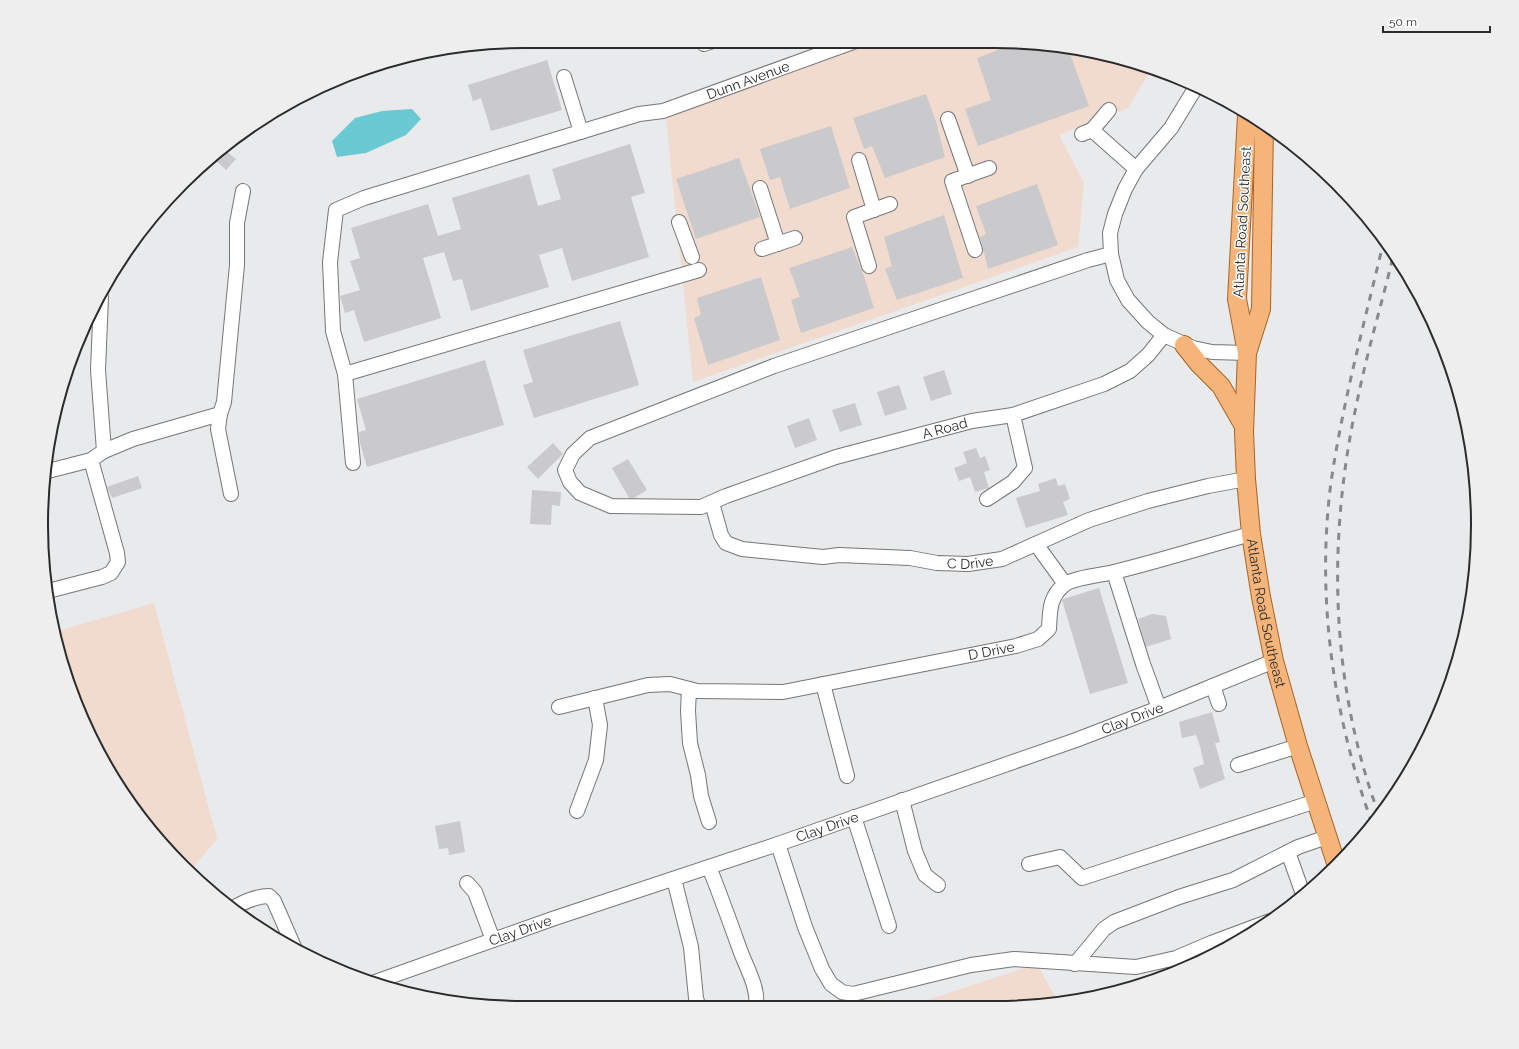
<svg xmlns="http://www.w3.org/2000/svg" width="1519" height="1049" font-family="Raleway,sans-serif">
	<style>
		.commercial { fill: #f1dbcf }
		.water { fill: #6bc9d3 }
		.building { fill: #cacacc }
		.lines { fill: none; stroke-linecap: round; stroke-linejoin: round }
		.minor-casing { stroke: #757677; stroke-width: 16 }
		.major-casing { stroke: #a96424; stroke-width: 20 }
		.minor { stroke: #fff; stroke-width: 14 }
		.major { stroke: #f5b47a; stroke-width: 18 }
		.rail { stroke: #88898a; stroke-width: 3; stroke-dasharray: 7 7; stroke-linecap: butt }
		.labels { text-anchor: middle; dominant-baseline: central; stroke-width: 3; stroke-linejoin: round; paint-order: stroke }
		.street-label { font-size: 14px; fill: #2a2b2b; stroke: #fff }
		.rim { fill: none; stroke: #2a2b2b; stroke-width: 2 }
	</style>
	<rect width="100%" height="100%" fill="#e9eaeb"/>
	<path class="commercial" d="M 876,41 L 995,41 L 1089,50 L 1150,71 L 1128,108 L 1059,135 L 1084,183 L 1078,247 L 693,382 L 666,118 Z
		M 154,603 L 217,839 L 189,872 L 182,866 L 123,793 L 91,739 L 55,632 Z
		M 1037,964 L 1058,1002 L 995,1008 L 902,1008 Z"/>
	<path class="water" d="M 412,109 L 421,119 L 406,135 L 366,153 L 337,157 L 332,141 L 355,118 L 382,111 Z"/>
	<path class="building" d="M 1016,43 L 1068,48 L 1089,106 L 978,146 L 965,109 L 991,100 L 977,58 Z
		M 547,60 L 562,110 L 491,131 L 481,98 L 473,101 L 468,85 Z
		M 926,94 L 936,122 L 945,157 L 885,178 L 872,146 L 864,149 L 853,118 Z
		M 831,126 L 850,188 L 790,209 L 780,177 L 770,180 L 760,149 Z
		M 630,144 L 645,193 L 631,197 L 649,257 L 572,281 L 562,248 L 539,255 L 549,287 L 471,311 L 462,279 L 453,281 L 444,252 L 423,258 L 441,318 L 364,342 L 354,310 L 345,313 L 340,296 L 360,290 L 350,261 L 360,258 L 351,228 L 428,204 L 438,236 L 461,229 L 452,198 L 529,174 L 538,206 L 561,199 L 552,169 Z
		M 225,150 L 236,159 L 226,170 L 214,159 Z
		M 739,158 L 760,217 L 696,239 L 676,179 Z
		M 1037,184 L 1058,245 L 988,269 L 980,237 L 986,234 L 976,206 Z
		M 944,215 L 963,278 L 897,300 L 885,269 L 892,266 L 884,237 Z
		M 852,247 L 864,276 L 874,308 L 801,333 L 791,300 L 800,297 L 789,268 Z
		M 761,277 L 780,340 L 708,365 L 694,318 L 701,315 L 697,298 Z
		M 620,321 L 639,385 L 534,418 L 523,385 L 533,382 L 523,350 Z
		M 485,360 L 504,425 L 367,467 L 360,443 L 359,432 L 366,430 L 357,399 Z
		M 944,370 L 952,394 L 931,401 L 923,377 Z
		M 899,385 L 907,409 L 885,416 L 877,392 Z
		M 855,403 L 862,425 L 840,432 L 832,410 Z
		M 809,418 L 817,440 L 795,448 L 787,426 Z
		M 553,443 L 563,454 L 538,479 L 527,467 Z
		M 976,448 L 980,458 L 985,456 L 990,470 L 984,472 L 989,488 L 975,492 L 970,477 L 959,481 L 954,468 L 967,463 L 963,452 Z
		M 628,459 L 647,490 L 634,498 L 629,498 L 612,468 Z
		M 138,476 L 142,488 L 112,498 L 107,487 Z
		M 1056,478 L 1058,486 L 1065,484 L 1070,499 L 1063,502 L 1068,515 L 1026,528 L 1016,498 L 1040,491 L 1038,484 Z
		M 532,490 L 561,492 L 560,506 L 552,505 L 551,525 L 530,524 Z
		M 1099,588 L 1128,683 L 1090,694 L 1062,600 L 1063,599 Z
		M 1152,614 L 1166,616 L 1171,639 L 1146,647 L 1138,619 Z
		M 1212,712 L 1220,742 L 1215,743 L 1225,779 L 1200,789 L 1193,768 L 1204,764 L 1200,746 L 1196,735 L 1182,738 L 1179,722 Z
		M 460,821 L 465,852 L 449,855 L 448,848 L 439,849 L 435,826 Z"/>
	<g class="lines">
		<g class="minor-casing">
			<g id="minor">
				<path d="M 704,44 L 713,41"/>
				<path d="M 564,77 L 581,132"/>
				<path d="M 1196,87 L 1171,128 L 1136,169 L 1125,189 L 1115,214 L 1110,233 L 1111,254 L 1117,280 L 1128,300 L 1148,322 L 1164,335 L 1193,348 L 1212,352 L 1247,353"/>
				<path d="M 948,119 L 968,176"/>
				<path d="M 1092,130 L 1109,110"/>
				<path d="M 1082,134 L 1092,130 L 1136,169"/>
				<path d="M 859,160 L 874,210"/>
				<path d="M 760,188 L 778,244"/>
				<path d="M 679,222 L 692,257"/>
				<path d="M 762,249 L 795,238"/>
				<path d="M 975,250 L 952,181 L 989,168"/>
				<path id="s1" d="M 1111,254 L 1088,260 L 774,366 L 590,438 L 573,454 L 565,470 L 570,482 L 580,493 L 611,506 L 701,507 L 726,496 L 836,457 L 972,421 L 1013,415 L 1104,384 L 1130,371 L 1148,355 L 1164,335"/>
				<path d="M 869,266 L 854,217 L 890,204"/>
				<path d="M 101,297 L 98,370 L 104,451"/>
				<path d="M 345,374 L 699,270"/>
				<path id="s2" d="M 353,463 L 345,374 L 333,331 L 330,262 L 336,210 L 364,198 L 639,114 L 663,111 L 856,41"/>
				<path d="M 44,472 L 91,460 L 104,451 L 133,439 L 220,414"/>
				<path d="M 231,494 L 218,429 L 220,414 L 224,402 L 237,265 L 237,223 L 243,191"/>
				<path d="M 987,499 L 1013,482 L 1025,468 L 1013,415"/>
				<path id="s3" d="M 712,503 L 721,535 L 726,543 L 742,549 L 823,557 L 839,555 L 910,558 L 937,563 L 968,564 L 1002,559 L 1089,520 L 1148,501 L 1208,486 L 1246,479"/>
				<path d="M 1036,544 L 1065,584"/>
				<path d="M 1114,572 L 1143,664 L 1159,708"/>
				<path d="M 48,591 L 102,577 L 111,573 L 118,562 L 117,553 L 91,460"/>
				<path d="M 823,684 L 847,776"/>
				<path d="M 1213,686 L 1219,704"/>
				<path d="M 689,689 L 688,711 L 690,743 L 698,775 L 701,796 L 709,822"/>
				<path id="s4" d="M 559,707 L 648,685 L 670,684 L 697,691 L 783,692 L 1016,646 L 1038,639 L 1049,629 C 1050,612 1049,597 1064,585 C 1072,578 1102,575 1114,572 C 1160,561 1206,546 1251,534"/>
				<path d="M 1238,765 L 1298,746"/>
				<path d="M 902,800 L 915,851 L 925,875 L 938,885"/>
				<path d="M 577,811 L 596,760 L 600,725 L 595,698"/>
				<path d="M 854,817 L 889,926"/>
				<path d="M 778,844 L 805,927 L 822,969 L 831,984 L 842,992 L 853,994 L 971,965 L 1014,959 L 1136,967 L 1176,958 L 1211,943 L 1270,921"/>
				<path d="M 1288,852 L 1303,894"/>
				<path d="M 1029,864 L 1060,857 L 1082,878 L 1316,801"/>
				<path d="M 709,867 C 720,894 730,922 740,950 C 747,969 759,988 756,1008"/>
				<path d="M 674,879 L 691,947 L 696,998 L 699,1008"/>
				<path d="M 467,883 L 475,892 L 493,940"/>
				<path d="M 233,908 C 244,902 256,896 269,896 L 274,901 L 294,947"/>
				<path d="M 1075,964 L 1104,929 L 1114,922 L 1179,897 L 1233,880 L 1298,847 L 1327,837"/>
				<path id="s5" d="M 375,982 L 555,918 L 778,844 L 1076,740 L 1159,708 L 1274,661"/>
			</g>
		</g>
		<g class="major-casing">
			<g id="major">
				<path id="s6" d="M 1247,115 L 1237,299 L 1247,353 L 1244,432 L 1246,479 L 1251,534 L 1261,597 L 1274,661 L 1298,746 L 1337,866"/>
				<path d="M 1184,345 L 1199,364 L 1221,386 L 1244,426"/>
				<path d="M 1248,350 L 1261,309 L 1264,125"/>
			</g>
		</g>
		<use href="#minor" class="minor"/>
		<use href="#major" class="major"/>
		<path class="rail" d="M 1379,815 C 1330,683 1327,539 1357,402 C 1367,352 1382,303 1394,253
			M 1372,823 C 1333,715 1316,597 1331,482 C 1343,401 1365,320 1384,240"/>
	</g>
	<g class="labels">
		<g class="street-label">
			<text stroke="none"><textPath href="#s2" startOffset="688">Dunn Avenue</textPath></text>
			<text transform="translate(1242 222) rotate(-87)">Atlanta Road Southeast</text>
			<text stroke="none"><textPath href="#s1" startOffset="1002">A Road</textPath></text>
			<text stroke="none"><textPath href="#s3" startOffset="289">C Drive</textPath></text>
			<text stroke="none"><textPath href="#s6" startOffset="501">Atlanta Road Southeast</textPath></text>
			<text stroke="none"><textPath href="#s4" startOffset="440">D Drive</textPath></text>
			<text stroke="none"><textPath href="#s5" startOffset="802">Clay Drive</textPath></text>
			<text stroke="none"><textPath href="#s5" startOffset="478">Clay Drive</textPath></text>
			<text stroke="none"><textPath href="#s5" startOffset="154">Clay Drive</textPath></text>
		</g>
	</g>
	<path d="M0 0H1519V1049H0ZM524 48H995A476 476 0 0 1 1471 524V525A476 476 0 0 1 995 1001H524A476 476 0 0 1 48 525V524A476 476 0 0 1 524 48Z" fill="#eee" fill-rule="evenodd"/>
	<path class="rim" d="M524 48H995A476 476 0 0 1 1471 524V525A476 476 0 0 1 995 1001H524A476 476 0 0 1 48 525V524A476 476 0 0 1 524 48Z"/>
	<path d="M1383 26v6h107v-6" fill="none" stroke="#2a2b2b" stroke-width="2"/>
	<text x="1389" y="26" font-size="12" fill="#2a2b2b" stroke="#ffffff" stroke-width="3" paint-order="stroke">50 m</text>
</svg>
